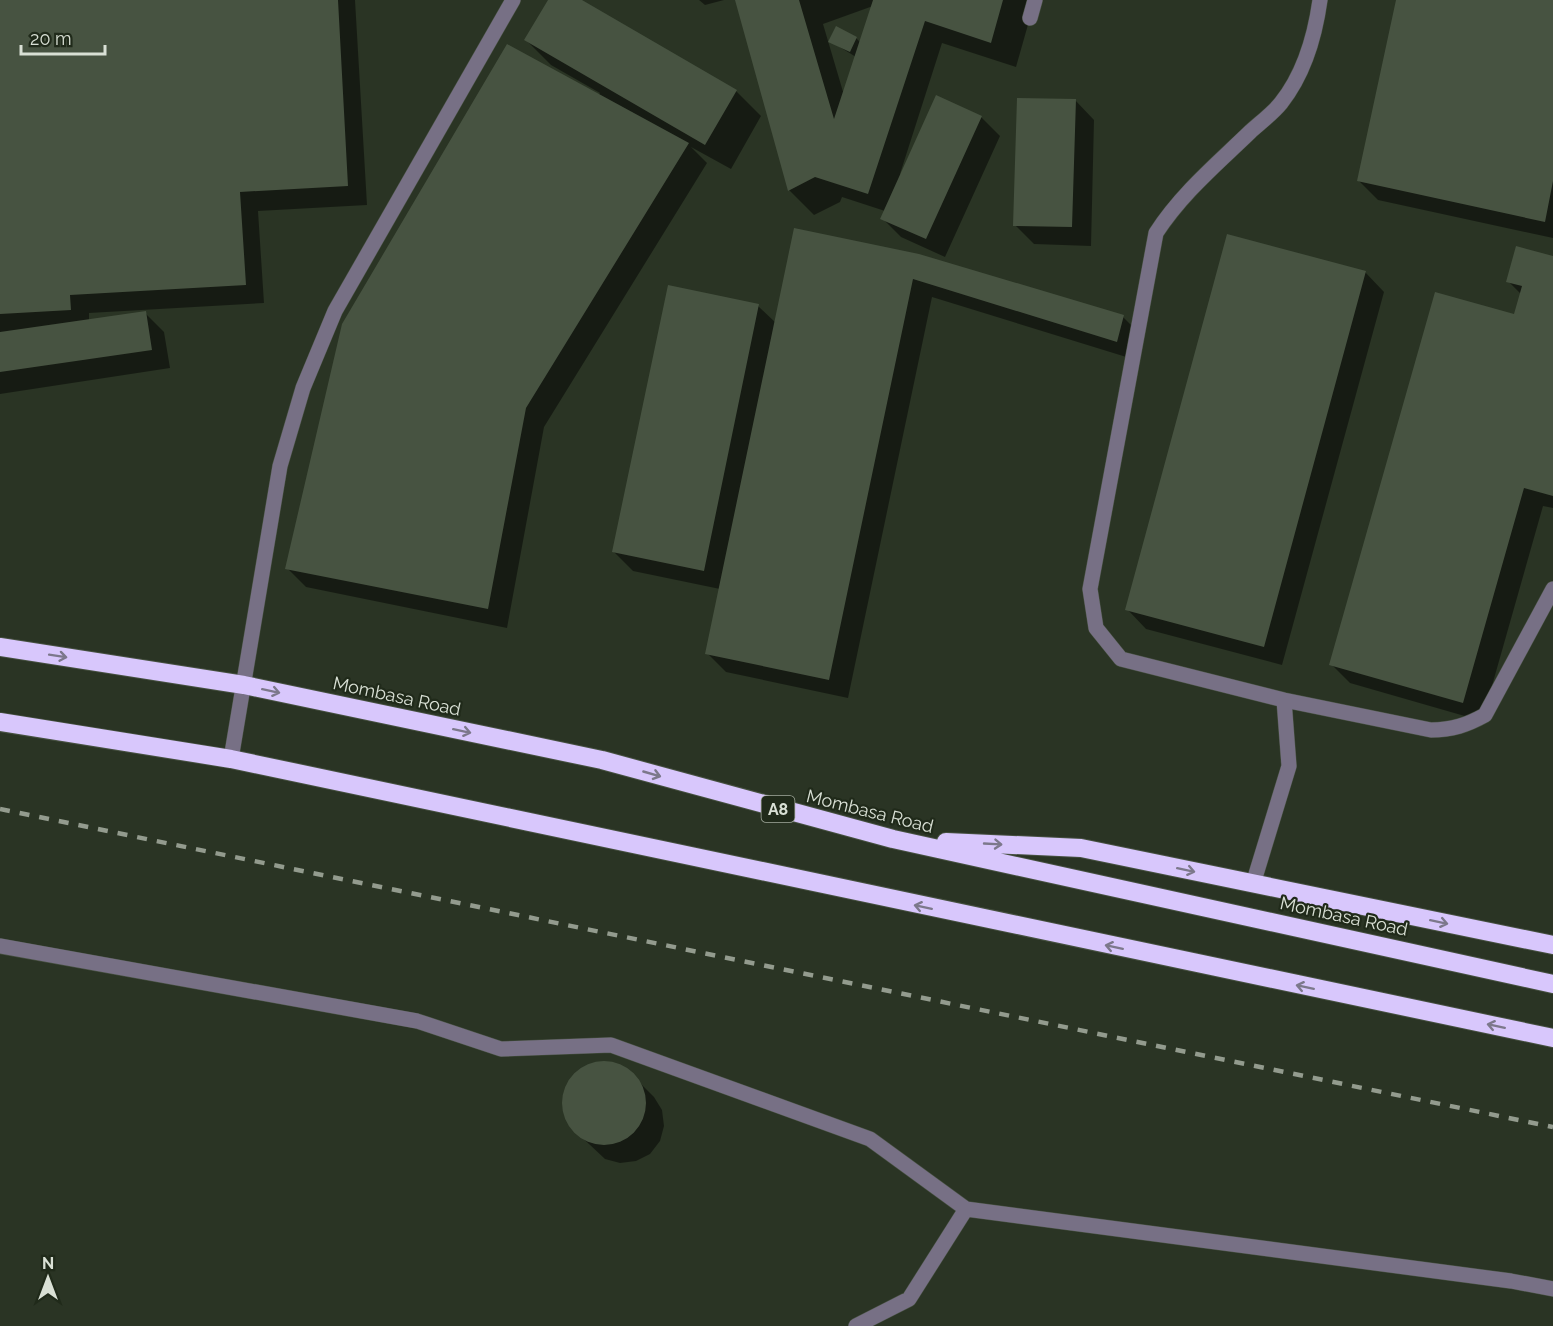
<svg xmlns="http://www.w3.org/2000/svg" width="1553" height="1326" font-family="Raleway,sans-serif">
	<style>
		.shadow { fill: #0007; fill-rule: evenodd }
		.building { fill: #475341 }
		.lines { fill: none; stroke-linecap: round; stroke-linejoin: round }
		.minor-casing { stroke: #465040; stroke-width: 16 }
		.highway-casing { stroke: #465040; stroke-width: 20 }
		.minor { stroke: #777085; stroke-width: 15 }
		.highway { stroke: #d8c7fc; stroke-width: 18 }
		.rail { stroke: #939b8e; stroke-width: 4.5; stroke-dasharray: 10 10; stroke-linecap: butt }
		.oneway { stroke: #7c788b }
		.labels { text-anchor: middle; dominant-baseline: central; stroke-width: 4.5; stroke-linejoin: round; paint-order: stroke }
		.shield { fill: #202a1a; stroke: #a2a99d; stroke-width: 1.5 }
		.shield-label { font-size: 16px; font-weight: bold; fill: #d9e0d5 }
		.street-label { font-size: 18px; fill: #d9e0d5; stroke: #202a1a }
	</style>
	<rect width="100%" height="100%" fill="#2a3424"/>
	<path class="shadow" d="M 0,0 L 355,0 L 367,205 L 258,211 L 264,303 L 89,313 L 89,321 L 145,313 L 164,332 L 170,368 L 0,394 Z
		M 549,0 L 579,0 L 736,91 L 761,116 L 731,169 L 691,147 L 707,163 L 544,427 L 507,628 L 306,587 L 287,568 L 600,93 L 551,65 L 526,40 Z
		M 699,0 L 724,0 L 705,5 Z
		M 738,0 L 1035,0 L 1016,67 L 942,43 L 900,174 L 981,117 L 1000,136 L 945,257 L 901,237 L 882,218 L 885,211 L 842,197 L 840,202 L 814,215 L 789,190 ZM 873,6 L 861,43 L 856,38 L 830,41 L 856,57 L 844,95 L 823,24 Z
		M 1397,0 L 1553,0 L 1553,238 L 1378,200 L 1359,181 Z
		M 1075,100 L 1094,120 L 1091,246 L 1034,244 L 1015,225 Z
		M 795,230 L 1123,317 L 1142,336 L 1136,360 L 932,297 L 848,698 L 726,672 L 707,653 L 720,589 L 633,571 L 614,552 L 758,306 L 776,323 Z
		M 1553,258 L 1553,508 L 1543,506 L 1482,721 L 1350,683 L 1331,664 L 1516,316 L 1522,295 L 1508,281 Z
		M 1365,272 L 1384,292 L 1282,665 L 1146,629 L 1127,609 Z
		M 607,1063 L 622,1067 L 634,1077 L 654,1097 L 662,1110 L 664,1126 L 660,1141 L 650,1154 L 636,1161 L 620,1163 L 605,1159 L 573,1129 L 565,1115 L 563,1100 L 567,1084 L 577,1072 L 591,1065 Z"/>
	<path class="building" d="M 0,0 L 338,0 L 348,186 L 240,192 L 246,285 L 70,295 L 71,310 L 0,314 Z
		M 548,0 L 582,0 L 737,90 L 705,145 L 524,40 Z
		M 735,0 L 799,0 L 834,119 L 873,0 L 1003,0 L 991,43 L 925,21 L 868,194 L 815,177 L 788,191 Z
		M 1396,0 L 1553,0 L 1553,181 L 1545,222 L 1357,181 Z
		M 836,26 L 857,37 L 850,52 L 828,42 Z
		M 507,44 L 689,143 L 526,408 L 488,609 L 285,569 L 342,324 Z
		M 936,95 L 982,116 L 926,239 L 880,219 Z
		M 1017,98 L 1076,99 L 1072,227 L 1013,226 Z
		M 794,228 L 919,254 L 1124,315 L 1117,342 L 913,279 L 829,680 L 705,654 Z
		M 1227,234 L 1366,271 L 1264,647 L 1125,610 Z
		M 1516,246 L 1553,256 L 1553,496 L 1524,488 L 1463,703 L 1329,665 L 1435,292 L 1514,314 L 1522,286 L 1506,282 Z
		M 668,285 L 759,304 L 704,571 L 612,552 Z
		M 146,311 L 152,350 L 0,372 L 0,332 Z
		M562 1103a42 42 0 1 1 84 0a42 42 0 1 1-84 0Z"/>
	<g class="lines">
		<g class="minor-casing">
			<path id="minor" d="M 1320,0 C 1315,36 1304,74 1281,103 C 1273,113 1261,122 1251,131 C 1217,164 1182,193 1156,233 L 1090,589 L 1096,628 L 1121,659 L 1284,700 L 1431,730 C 1452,730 1467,725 1485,715 L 1553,589
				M 1030,18 L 1035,0
				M 231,759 L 280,466 L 303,388 L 335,311 L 513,0
				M 1253,884 L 1289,766 L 1284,700
				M 0,946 L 417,1021 L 501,1049 L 611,1045 L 870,1139 L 966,1209 L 1511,1281 L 1553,1289
				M 856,1326 L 909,1299 L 966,1209"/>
		</g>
		<g class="highway-casing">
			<path id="highway" d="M 0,647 L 244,685 L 602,760 L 893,839 L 1553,984
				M 0,722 L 231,759 L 1553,1038
				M 946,842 L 1081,848 L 1553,945"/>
		</g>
		<use href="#minor" class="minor"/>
		<use href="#highway" class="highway"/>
		<path class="rail" d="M 0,809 L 1553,1127"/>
	</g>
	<defs><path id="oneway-shaft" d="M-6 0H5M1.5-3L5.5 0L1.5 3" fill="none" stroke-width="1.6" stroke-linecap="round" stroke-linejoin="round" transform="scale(1.5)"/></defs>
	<g class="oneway">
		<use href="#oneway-shaft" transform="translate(58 656) rotate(9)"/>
		<use href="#oneway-shaft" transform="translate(271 691) rotate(12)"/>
		<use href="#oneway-shaft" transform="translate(462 731) rotate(12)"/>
		<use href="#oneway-shaft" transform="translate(652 774) rotate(16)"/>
		<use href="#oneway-shaft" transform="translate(993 844) rotate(3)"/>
		<use href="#oneway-shaft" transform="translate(1186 870) rotate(12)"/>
		<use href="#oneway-shaft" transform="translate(923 907) rotate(-168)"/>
		<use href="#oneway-shaft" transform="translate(1439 922) rotate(12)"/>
		<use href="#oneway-shaft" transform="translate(1114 947) rotate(-168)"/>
		<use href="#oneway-shaft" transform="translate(1305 987) rotate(-168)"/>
		<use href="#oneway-shaft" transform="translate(1496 1026) rotate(-168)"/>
	</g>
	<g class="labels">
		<rect class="shield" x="761.5" y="796" width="33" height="26" rx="4.5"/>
		<g class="shield-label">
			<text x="778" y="809">A8</text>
		</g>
		<g class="street-label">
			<text transform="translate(397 696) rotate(12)">Mombasa Road</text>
			<text transform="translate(870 811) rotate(14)">Mombasa Road</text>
			<text transform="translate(1344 916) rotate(12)">Mombasa Road</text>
		</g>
	</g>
	<g transform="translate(48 1278)" stroke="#202a1a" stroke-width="4.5" paint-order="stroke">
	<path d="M0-4.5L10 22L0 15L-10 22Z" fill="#d9e0d5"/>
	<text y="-9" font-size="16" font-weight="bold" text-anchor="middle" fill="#d9e0d5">N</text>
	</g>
	<path d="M21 45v9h84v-9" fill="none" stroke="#d9e0d5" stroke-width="3"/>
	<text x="30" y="45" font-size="18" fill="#d9e0d5" stroke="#202a1a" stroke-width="4.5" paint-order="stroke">20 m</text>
</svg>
